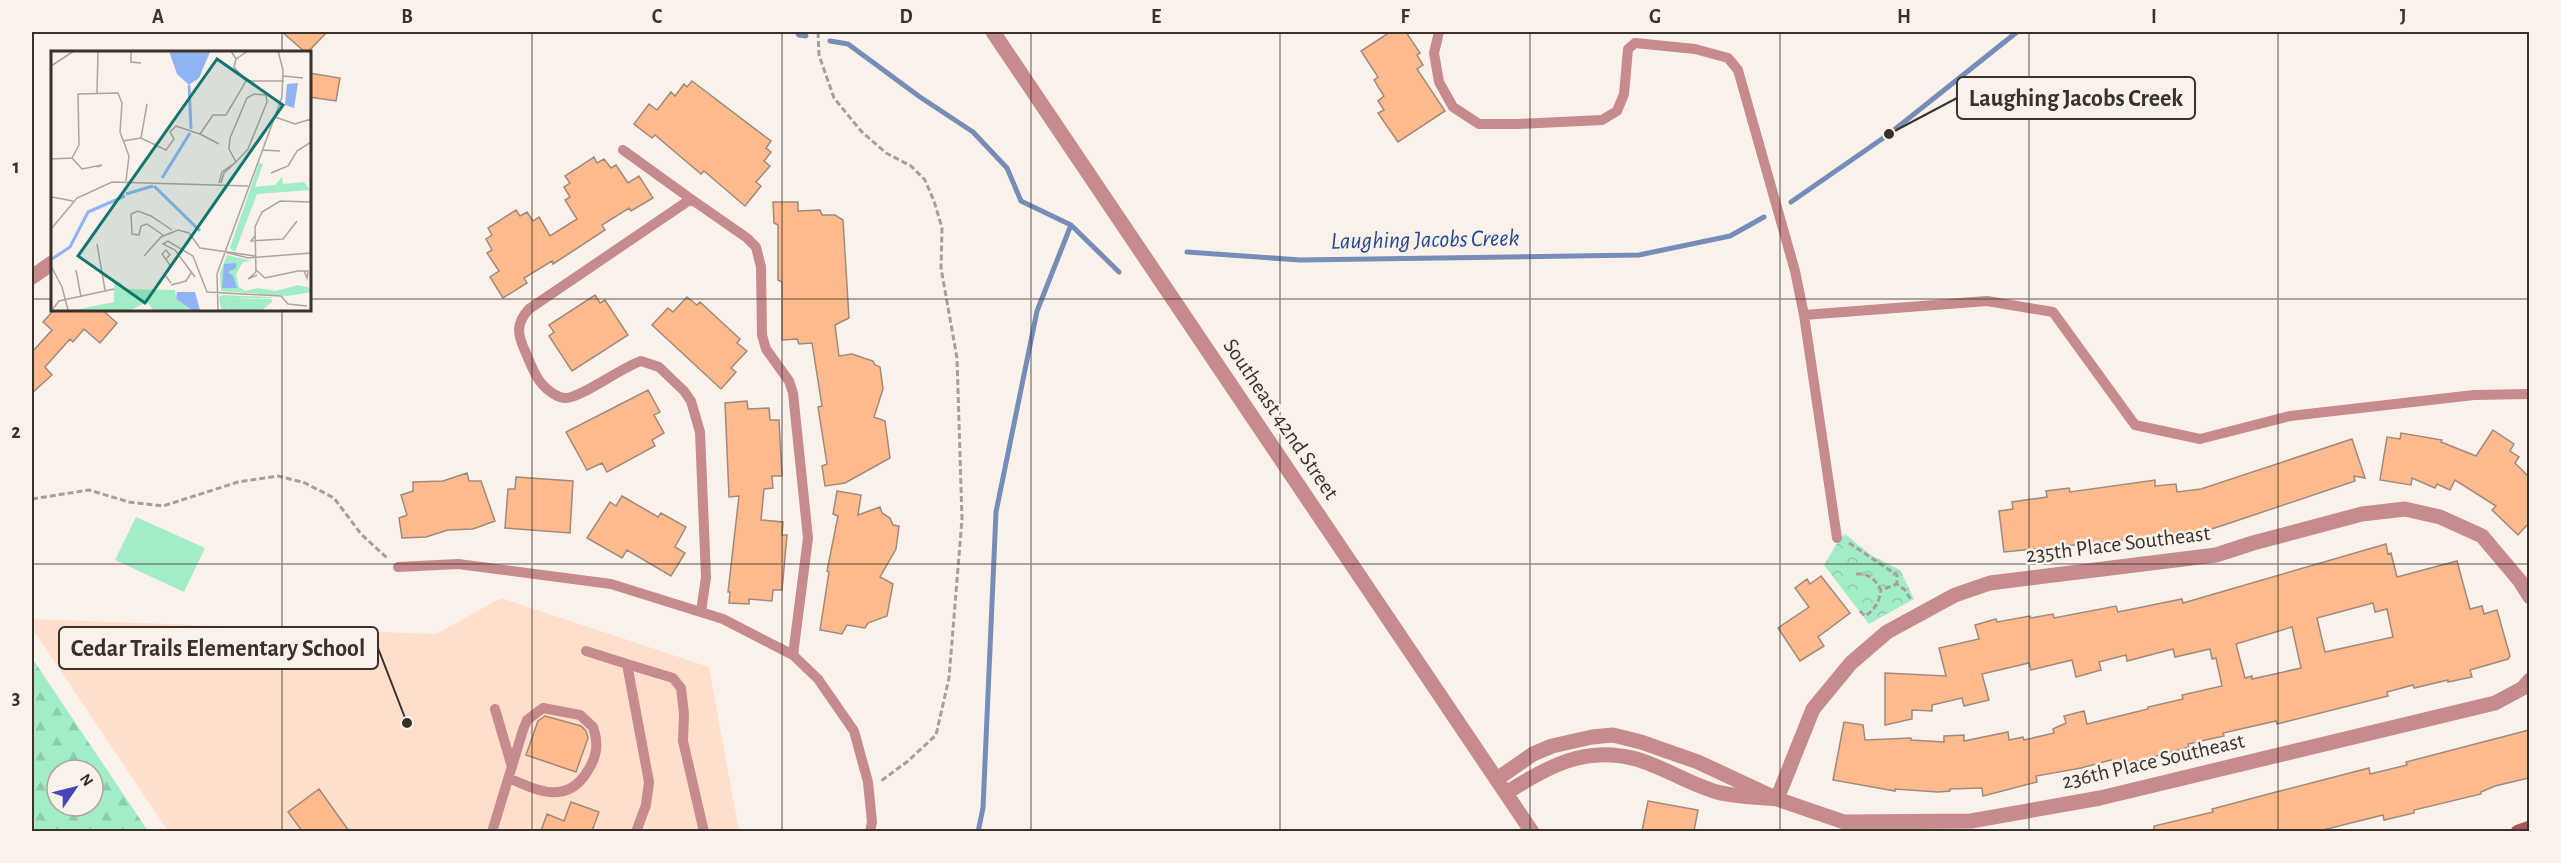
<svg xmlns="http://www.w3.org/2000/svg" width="2561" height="863" font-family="'Alegreya Sans',sans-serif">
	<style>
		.built { fill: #ffdfcb }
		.green { fill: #a1edc5 }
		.forest { fill: url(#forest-firs); fill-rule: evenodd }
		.park { fill: url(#park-crowns) }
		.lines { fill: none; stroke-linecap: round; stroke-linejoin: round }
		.stream { stroke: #768db7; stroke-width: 5 }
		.building { fill: #feba8c; stroke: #a08a7b; stroke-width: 1.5; fill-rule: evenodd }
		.path { stroke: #a99f99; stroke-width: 3; stroke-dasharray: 6 3; stroke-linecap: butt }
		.lane { stroke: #c68b8c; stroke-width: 10 }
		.street { stroke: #c68b8c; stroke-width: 15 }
		.secondary { stroke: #aa575b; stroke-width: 15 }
		.grid { fill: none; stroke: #3b312b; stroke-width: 1.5; stroke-opacity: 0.55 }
		.labels { text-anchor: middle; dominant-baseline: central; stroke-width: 5; stroke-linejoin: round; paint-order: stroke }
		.street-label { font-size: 22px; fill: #3b312b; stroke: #fbf1eb }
		.water-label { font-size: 24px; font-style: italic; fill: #204892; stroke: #fbf1eb }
		.inset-river { fill: none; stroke: #90b4f3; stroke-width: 3 }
		.inset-road { fill: none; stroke: #aea49e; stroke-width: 1.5 }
		.view { fill: #0f766e; fill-opacity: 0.15; stroke: #0f766e; stroke-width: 3 }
		.inset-edge { fill: none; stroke: #3b312b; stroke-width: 3 }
		.leader { fill: none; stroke: #3b312b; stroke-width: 2 }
		.callout-dot { fill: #3b312b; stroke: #fbf1eb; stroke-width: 2 }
		.callout { fill: #fbf1eb; stroke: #3b312b; stroke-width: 2 }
		.callout-label { font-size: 24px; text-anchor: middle; font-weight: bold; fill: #3b312b }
		.neatline { fill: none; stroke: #3b312b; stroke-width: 2 }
		.grid-label { font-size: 20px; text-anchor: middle; font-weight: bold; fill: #3b312b }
	</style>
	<defs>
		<pattern id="forest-firs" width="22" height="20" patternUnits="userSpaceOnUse" patternTransform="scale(1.5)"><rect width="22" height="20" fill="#a1edc5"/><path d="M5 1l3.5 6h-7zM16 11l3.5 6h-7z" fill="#8ccca9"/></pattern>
		<pattern id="park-crowns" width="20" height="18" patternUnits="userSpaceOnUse" patternTransform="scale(1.5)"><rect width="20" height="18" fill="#a1edc5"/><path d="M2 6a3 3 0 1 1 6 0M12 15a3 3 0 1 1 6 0" fill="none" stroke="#8ccca9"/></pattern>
	</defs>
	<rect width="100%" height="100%" fill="#fbf1eb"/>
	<path class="built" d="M 501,598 L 709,667 L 739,831 L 168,831 L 32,628 L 32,619 L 436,634 Z"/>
	<path class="green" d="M 136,517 L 205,548 L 184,592 L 115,560 Z"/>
	<path class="forest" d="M 32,658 L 148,831 L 32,831 ZM 57,770 L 93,770 L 93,806 L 57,806 Z"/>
	<path class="park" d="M 1845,534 L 1871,555 L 1900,570 L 1914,599 L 1869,624 L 1824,565 L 1839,540 Z"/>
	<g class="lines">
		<path class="stream" d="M 797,32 L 799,35 L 806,36
			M 830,41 L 848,44 L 920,97 L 973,132 L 1007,168 L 1021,201 L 1071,225 L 1119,272
			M 1791,202 L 1889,134 L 2017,32
			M 1187,252 L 1300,260 L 1639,255 L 1730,236 L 1764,217
			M 978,832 L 983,808 L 996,512 L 1037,311 L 1071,225"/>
	</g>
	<path class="building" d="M 282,32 L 327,32 L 308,52 L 305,52 Z
		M 1390,32 L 1406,32 L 1420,53 L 1417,55 L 1423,65 L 1417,69 L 1445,111 L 1398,142 L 1378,113 L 1384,110 L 1378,101 L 1384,96 L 1374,80 L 1378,77 L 1361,51 Z
		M 309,73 L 340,78 L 336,101 L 309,97 Z
		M 692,81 L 771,141 L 766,148 L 771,152 L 764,161 L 770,166 L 756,182 L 761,186 L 745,206 L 704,171 L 701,174 L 655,135 L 652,138 L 634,124 L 649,104 L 657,110 L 671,92 L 675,96 L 684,84 L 687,87 Z
		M 594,157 L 597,163 L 604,159 L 611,168 L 616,165 L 628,183 L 639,176 L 653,198 L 631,211 L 629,208 L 602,225 L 605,230 L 553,264 L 552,261 L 524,278 L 527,283 L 503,298 L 490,277 L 499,271 L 487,253 L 492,250 L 486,239 L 492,235 L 488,228 L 516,210 L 520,216 L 527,212 L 533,221 L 539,217 L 550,236 L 577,219 L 565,200 L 570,197 L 564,187 L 570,183 L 565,176 Z
		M 773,202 L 798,202 L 798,211 L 820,210 L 822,215 L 835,215 L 843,220 L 849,318 L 835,325 L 839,356 L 852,354 L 873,361 L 875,365 L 880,367 L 883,389 L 874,417 L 885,421 L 890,458 L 845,483 L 825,486 L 822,466 L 827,464 L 818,407 L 822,406 L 812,343 L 799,344 L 797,339 L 782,340 L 782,282 L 778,280 L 778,225 L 774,223 Z
		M 595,295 L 600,303 L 605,300 L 628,335 L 572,371 L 549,336 L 554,332 L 549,325 Z
		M 687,297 L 697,305 L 700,302 L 740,339 L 737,343 L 747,351 L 731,368 L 736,372 L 721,389 L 652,325 L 668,308 L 673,312 Z
		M 55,309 L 101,309 L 117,323 L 100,343 L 84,329 L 73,342 L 70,339 L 45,367 L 52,375 L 32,393 L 32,352 L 52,330 L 43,322 Z
		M 648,390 L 660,412 L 654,415 L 664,433 L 652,440 L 655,446 L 607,472 L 602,463 L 587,470 L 566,432 Z
		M 747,401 L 748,409 L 769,408 L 770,420 L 779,420 L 782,476 L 772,476 L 773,488 L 764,489 L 761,520 L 783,522 L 782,535 L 787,535 L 782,590 L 773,590 L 772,601 L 749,599 L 749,604 L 729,603 L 730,592 L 728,592 L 739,496 L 729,497 L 725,403 Z
		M 2493,430 L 2514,444 L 2510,451 L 2519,457 L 2515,463 L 2529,477 L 2529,523 L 2518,535 L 2492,510 L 2496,506 L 2455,480 L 2450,490 L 2437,484 L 2435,488 L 2412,478 L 2411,485 L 2380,480 L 2387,437 L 2400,439 L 2401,433 L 2442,440 L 2441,442 L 2476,456 Z
		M 2352,439 L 2365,478 L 2354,476 L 2355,481 L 2224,525 L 2183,538 L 2182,534 L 2004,552 L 1999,511 L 2013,509 L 2012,502 L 2047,497 L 2046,491 L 2069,488 L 2070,492 L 2155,480 L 2155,486 L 2176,484 L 2177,492 L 2201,489 Z
		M 467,473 L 469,481 L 481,481 L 495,521 L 473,529 L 448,530 L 426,537 L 402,538 L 399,518 L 407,515 L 401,495 L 413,491 L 413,482 L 443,481 Z
		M 516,477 L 573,481 L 570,533 L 505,528 L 508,489 L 515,489 Z
		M 837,491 L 861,495 L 858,515 L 880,507 L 882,513 L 890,518 L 893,525 L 899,526 L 896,549 L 880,577 L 893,584 L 887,616 L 868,623 L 865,628 L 847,625 L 842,634 L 820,630 L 829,572 L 827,571 L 838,516 L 833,514 Z
		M 622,496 L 658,517 L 661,513 L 686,527 L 675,547 L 685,553 L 671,576 L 627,550 L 622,558 L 587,538 L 610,502 L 616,506 Z
		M 2386,544 L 2388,554 L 2391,553 L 2397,577 L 2457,561 L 2470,609 L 2482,606 L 2484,614 L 2497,610 L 2510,656 L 2508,659 L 2470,670 L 2472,677 L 2448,682 L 2448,680 L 2414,688 L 2413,685 L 2387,692 L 2388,696 L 2277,724 L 2276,721 L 2223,733 L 2224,736 L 2188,744 L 2189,747 L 2113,768 L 2111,760 L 2081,768 L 2036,776 L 2037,782 L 1983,796 L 1982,788 L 1950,789 L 1950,791 L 1938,792 L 1895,789 L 1895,791 L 1833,780 L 1844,722 L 1863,725 L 1865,740 L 1911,738 L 1911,740 L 1944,742 L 1944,736 L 1964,735 L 1964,741 L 2008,732 L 2009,740 L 2023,737 L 2024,740 L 2054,733 L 2053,729 L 2066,723 L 2064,716 L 2084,711 L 2087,724 L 2148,709 L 2148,707 L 2183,699 L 2182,695 L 2222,686 L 2216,658 L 2212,659 L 2210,649 L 2175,657 L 2173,649 L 2127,661 L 2126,655 L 2099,662 L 2101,670 L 2076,677 L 2072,660 L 2031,670 L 2029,663 L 1982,674 L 1989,700 L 1964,706 L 1962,698 L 1932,705 L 1932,711 L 1912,710 L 1912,719 L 1885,725 L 1885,673 L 1946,676 L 1939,648 L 1979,639 L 1975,625 L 1996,619 L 1997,622 L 2030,616 L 2031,618 L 2053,614 L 2054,618 L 2116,606 L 2118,612 L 2182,599 L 2183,603 ZM 2373,603 L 2375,612 L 2387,609 L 2393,637 L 2325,652 L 2317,618 ZM 2292,627 L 2301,668 L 2252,679 L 2252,676 L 2245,678 L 2236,644 Z
		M 1821,576 L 1850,613 L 1818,637 L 1824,646 L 1800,661 L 1778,628 L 1809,607 L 1795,588 L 1807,579 L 1810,584 Z
		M 545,716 L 581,726 L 586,731 L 588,738 L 576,772 L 526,755 L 538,721 Z
		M 2529,730 L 2529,778 L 2495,786 L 2481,792 L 2481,794 L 2414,810 L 2414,813 L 2384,820 L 2383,815 L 2319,831 L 2154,831 L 2154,826 L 2213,812 L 2212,809 L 2276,792 L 2369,768 L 2370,774 L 2407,765 L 2406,762 Z
		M 319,789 L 349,831 L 302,831 L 288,812 Z
		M 1648,801 L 1698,810 L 1694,831 L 1642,831 Z
		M 571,802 L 599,812 L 592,831 L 541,831 L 547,814 L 564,821 Z"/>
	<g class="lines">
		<path class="path" d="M 818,32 L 819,55 L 834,98 L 861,131 L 886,153 L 911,166 L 925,180 L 934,201 L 942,228 L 941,268 L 957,358 L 962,519 L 949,678 L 936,735 L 908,761 L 881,781
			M 32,499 L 89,490 L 129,502 L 163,506 L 238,482 L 278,476 L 305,483 L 334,498 L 361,534 L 387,558
			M 1849,543 L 1897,575 L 1897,584 L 1905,590 L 1911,600
			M 1856,574 C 1869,573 1875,579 1881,590 L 1897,584
			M 1860,611 L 1865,616 C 1875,610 1879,602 1881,590"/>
		<path class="lane" d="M 1439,32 L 1434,53 L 1439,82 L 1453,107 L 1479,124 L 1518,124 L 1602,120 L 1617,111 L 1624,94 L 1628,49 L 1635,43 L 1695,49 L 1728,58 L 1738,70 L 1795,271 L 1804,315 L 1987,301 L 2053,312 L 2135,425 L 2200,439 L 2290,416 L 2474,395 L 2530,394
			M 623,150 L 691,199
			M 1804,315 L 1837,538
			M 398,567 L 458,564 L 611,584 L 723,619 L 793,655 L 818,679 L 854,731 L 868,782 L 872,822 L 870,832
			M 701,612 L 706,577 L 700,432 L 691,401 L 684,391 L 659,367 L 641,361 C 622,367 581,398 566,398 C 557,398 547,390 542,384 C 534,375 530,362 525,351 C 517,334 516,323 529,309 L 691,199 L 747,238 L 756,247 L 761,267 L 762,335 L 766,349 L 789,381 L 793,393 L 808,538 L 793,655
			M 586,651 L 627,664
			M 495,709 L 512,767
			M 492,832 L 523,730 L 527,720 L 543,708 L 580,715 L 593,727 C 599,744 597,757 587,772 C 567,804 538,792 509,778
			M 636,832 L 646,805 L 649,782 L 627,664 L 673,678 L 681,688 L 684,714 L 683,741 L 704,832"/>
		<path class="street" d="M 993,32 L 1532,832
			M 32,277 L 52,263
			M 2530,597 L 2520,581 L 2482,536 L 2440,517 L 2405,509 L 2362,514 L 2253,543 L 2216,555 L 1990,583 L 1955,595 L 1887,632 L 1851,663 L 1813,709 L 1777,799 L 1844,822 L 1971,821 L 2100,798 L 2495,703 L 2523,688 L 2530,680
			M 1497,779 L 1533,754 L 1552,746 L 1592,737 L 1613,735 L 1641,742 L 1698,762 L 1777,799 C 1758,797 1736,797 1717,792 C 1689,784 1664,767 1636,759 C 1585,745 1547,767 1506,793"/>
		<path class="secondary" d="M 2518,832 L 2530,828"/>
	</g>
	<path class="grid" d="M 282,32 L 282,52M 532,32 L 532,832M 782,32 L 782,832M 1031,32 L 1031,832M 1280,32 L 1280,832M 1530,32 L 1530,832M 1780,32 L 1780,832M 2029,32 L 2029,832M 2278,32 L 2278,832M 32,299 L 52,299M 309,299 L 2530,299M 282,309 L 282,832M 32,564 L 2530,564"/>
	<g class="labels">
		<g class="street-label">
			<text transform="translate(1281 419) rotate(56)">Southeast 42nd Street</text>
			<text transform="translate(2118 544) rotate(-7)">235th Place Southeast</text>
			<text transform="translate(2153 761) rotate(-13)">236th Place Southeast</text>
		</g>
		<g class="water-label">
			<text transform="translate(1425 240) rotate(-1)">Laughing Jacobs Creek</text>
		</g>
	</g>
	<g transform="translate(51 51)">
		<rect width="260" height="260" fill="#fbf1eb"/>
		<path d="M 177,247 L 220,248 L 221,251 L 211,259 L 178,259 Z" fill="#a1edc5"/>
		<path d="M 208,112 L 212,113 L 204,136 L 224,134 L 231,126 L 232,133 L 253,131 L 259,139 L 206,143 L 184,201 L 179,197 ZM 176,204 L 201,210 L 192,211 L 185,223 L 188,236 L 194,240 L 207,237 L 224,240 L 247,234 L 259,237 L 260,241 L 237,245 L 170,240 L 169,222 ZM 63,231 L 69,231 L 74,238 L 124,239 L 125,248 L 141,259 L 102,259 L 96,251 L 80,259 L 24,259 L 63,251 ZM 172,244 L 219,246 L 221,247 L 177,247 L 178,259 L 170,259 L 168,246 Z" fill="#a1edc5"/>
		<path d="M 118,0 L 159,0 L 159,1 L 148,27 L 138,34 L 126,23 ZM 247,32 L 243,57 L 234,54 L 236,33 ZM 185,212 L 185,217 L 177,221 L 182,225 L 186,237 L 171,237 L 173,213 ZM 126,241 L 144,241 L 149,259 L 141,259 L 125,248 Z" fill="#90b4f3"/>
		<path class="inset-river" d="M 138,34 L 140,78M 111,127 L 139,82M 103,135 L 149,180M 75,143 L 102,135M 1,208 L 19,196 L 37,161 L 74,145"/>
		<path class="inset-road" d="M 80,0 L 80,11 L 90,12M 180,0 L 185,8 L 197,0M 185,8 L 183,16 L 195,30M 0,15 L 23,0M 232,25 L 252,27M 46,42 L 47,0M 203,43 L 215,44 L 216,51 L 197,98 L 185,111 L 178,98 L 179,87 L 196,47 ZM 224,66 L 244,73 L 260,68M 259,70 L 260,44M 149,83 L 168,93M 90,87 L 96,53M 72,90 L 90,87 L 115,99 L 123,88 L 119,81 L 125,75 L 149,83 L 162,64 L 175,64 L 195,30 L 233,30M 211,99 L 229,100M 21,107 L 28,94 L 27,43 L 67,42 L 71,52 L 69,81 L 78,105 L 75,130M 0,108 L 21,107 L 31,118 L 51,114 L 46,116M 220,122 L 237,115 L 246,100 L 260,91M 168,132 L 171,121 L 185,111 L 173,122 L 170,132M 1,146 L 22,150M 0,178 L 26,147 L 61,131 L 197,135M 112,184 L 96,173 L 90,175 L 88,184 L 81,183 L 80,163 L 87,160 L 100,165 L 121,179M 204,185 L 200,190 L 232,188 L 246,170 L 244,173M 46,193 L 54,239M 174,201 L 197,207 L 260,202M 93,205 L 110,186 L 127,179 L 138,182 L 149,197 L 204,205M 115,208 L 119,204 L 115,199 L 111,203 L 119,214 L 114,224 L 120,232M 0,215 L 11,236 L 17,259M 204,218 L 214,227 L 247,220 L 257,220 L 256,227 L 253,220M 25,219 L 30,246M 205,221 L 204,176 L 211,161 L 229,150 L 260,151M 205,221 L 197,228 L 206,224M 144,226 L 124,199 L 112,193 L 117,190 L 142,205 L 156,241 L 230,245 L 237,253M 120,234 L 135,230 L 140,222M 237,253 L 256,255M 1,259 L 8,250 L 63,238M 167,259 L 166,223 L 231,46 L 232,19 L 227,0"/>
		<path class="view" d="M 166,8 L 232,54 L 94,252 L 27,205 Z"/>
		<rect width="260" height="260" class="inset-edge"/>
	</g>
	<path class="leader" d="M1889 134L1957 98M407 723L378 648"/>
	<g class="callout-dot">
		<circle cx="1889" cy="134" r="6"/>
		<circle cx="407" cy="723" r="6"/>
	</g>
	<g class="callout">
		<rect x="1957" y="77" width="238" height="42" rx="6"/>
		<rect x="59" y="627" width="319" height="42" rx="6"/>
	</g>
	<g class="callout-label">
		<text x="2076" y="106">Laughing Jacobs Creek</text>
		<text x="218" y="656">Cedar Trails Elementary School</text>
	</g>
	<rect width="2561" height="863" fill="none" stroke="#fbf1eb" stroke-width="66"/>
	<g transform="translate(75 788) rotate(55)"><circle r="28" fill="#fbf1eb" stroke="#aea49e" stroke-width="1.5"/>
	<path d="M0-4.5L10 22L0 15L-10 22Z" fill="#4645bb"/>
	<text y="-9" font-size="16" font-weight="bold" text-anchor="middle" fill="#3b312b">N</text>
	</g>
	<rect x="33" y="33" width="2495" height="797" class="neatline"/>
	<g class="grid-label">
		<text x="158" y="23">A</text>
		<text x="407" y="23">B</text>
		<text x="657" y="23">C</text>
		<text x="906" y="23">D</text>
		<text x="1156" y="23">E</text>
		<text x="1405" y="23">F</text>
		<text x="1655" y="23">G</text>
		<text x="1904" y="23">H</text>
		<text x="2154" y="23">I</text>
		<text x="2403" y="23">J</text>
		<text x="16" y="173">1</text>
		<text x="16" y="438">2</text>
		<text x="16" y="704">3</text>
	</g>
</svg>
